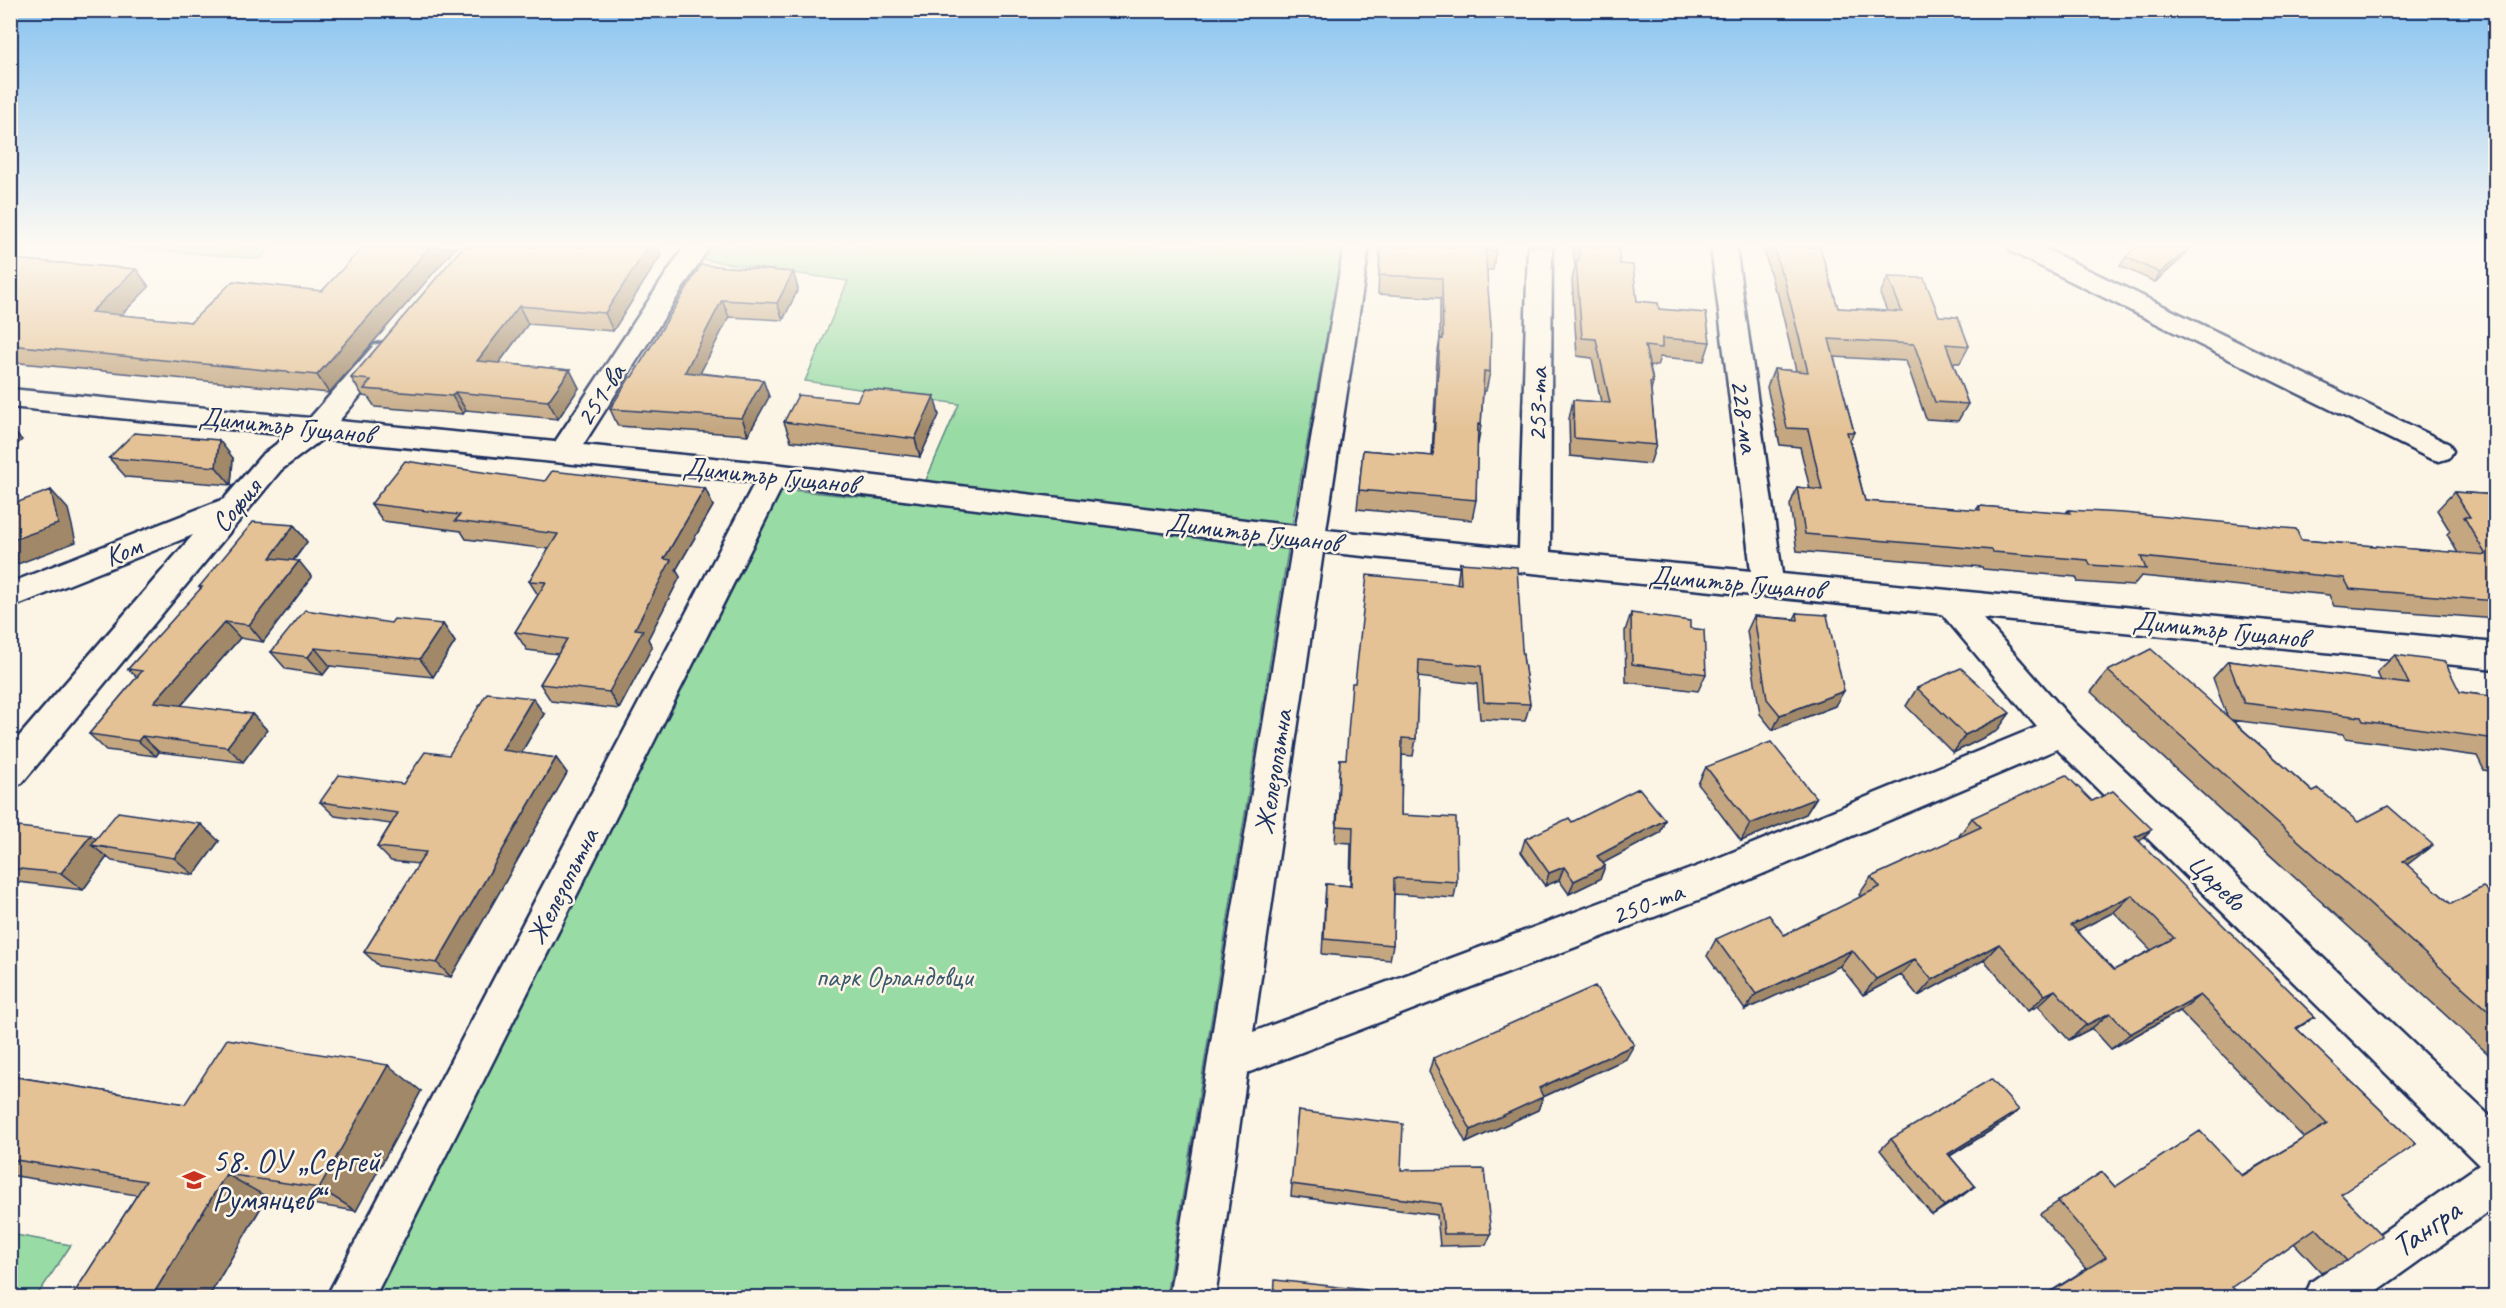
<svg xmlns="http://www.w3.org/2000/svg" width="2506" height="1308" font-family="Caveat,sans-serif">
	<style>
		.green { fill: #99dba5; stroke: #5a8582; stroke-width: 1.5 }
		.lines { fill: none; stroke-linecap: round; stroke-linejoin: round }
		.street-casing { stroke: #1b2f5e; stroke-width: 5 }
		.street { fill: #fcf5e5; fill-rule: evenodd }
		.wall { fill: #c4a781; stroke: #1b2f5e; stroke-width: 1.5; fill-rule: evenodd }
		.shaded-wall { fill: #a08869; stroke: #1b2f5e; stroke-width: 1.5 }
		.building { fill: #e4c296; stroke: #1b2f5e; stroke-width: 1.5; fill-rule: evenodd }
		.labels { text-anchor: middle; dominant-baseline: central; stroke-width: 5; stroke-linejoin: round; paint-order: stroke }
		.street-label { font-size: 28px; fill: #1b2f5e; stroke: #fcf5e5 }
		.park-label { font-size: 28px; fill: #3a5a70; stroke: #fcf5e5 }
		.near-poi-label { font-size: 33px; fill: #1b2f5e; stroke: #fcf5e5; text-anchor: start }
		.near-street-label { font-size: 33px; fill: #1b2f5e; stroke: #fcf5e5 }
	</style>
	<rect width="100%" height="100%" fill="#fcf5e5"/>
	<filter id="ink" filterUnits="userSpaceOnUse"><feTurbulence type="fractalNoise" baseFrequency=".0167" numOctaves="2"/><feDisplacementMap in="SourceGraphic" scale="12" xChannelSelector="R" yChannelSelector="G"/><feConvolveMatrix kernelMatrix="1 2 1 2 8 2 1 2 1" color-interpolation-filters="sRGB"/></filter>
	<g filter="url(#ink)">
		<path class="green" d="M 122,247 L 271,247 L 260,259 Z
			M 697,247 L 1343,247 L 1294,514 L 1166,1297 L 374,1298 L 782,489 L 916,503 L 959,404 L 805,381 L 848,281 L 690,258 Z
			M 10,1234 L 71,1245 L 36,1297 L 11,1297 Z"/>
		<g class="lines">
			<g class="street-casing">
				<path id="street" d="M 684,247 L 709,247 L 583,445 L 774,464 L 1296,526 L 1344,247 L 1369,247 L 1326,530 L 1519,549 L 1528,247 L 1552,247 L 1550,552 L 1751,571 L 1711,247 L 1736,247 L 1782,574 L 2496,643 L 2496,669 L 1983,618 L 2074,722 L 2496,1122 L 2496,1206 L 2367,1298 L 2304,1298 L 2311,1282 L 2479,1165 L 2057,749 L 1727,889 L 1247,1073 L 1215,1298 L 1169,1298 L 1292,548 L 783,485 L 374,1298 L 326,1298 L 755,482 L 322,439 L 281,470 L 22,783 L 10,788 L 10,747 L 193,535 L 10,608 L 10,583 L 224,499 L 261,456 L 288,435 L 10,407 L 10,389 L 310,418 L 374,345 L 384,342 L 394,345 L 398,351 L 339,421 L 555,442 ZM 1323,552 L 1942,614 L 2037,727 L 1701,865 L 1253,1032 Z
					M 2009,247 L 2041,247 L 2449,444 L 2453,451 L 2449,458 L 2439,461 L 2429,458 L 2012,252 Z"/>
			</g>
			<use href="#street" class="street"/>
		</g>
		<path class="wall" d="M 363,247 L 456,247 L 329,393 L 10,362 L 10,259 L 136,269 L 149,287 L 121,315 L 191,322 L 322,291 Z
			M 463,247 L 661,255 L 613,331 L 528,324 L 499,363 L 570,370 L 579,388 L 558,419 L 466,410 L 463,414 L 375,407 L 368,397 L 363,396 L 351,378 Z
			M 1380,247 L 1496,247 L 1493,270 L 1487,270 L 1490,372 L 1486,391 L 1483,391 L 1481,425 L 1478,444 L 1477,444 L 1476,500 L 1472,520 L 1357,509 L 1363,450 L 1432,456 L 1437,358 L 1440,338 L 1440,298 L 1378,294 Z
			M 1573,247 L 1618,247 L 1620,264 L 1637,301 L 1659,309 L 1710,342 L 1704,361 L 1660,357 L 1657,366 L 1650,366 L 1653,382 L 1651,390 L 1656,445 L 1650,464 L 1570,456 L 1569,419 L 1573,400 L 1601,402 L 1592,358 L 1577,356 L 1572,280 L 1575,267 Z
			M 1763,247 L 1820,247 L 1838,308 L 1887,311 L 1880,294 L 1888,277 L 1939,316 L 1969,346 L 1960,363 L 1953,363 L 1968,404 L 1958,421 L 1926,419 L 1906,361 L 1834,357 L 1854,432 L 1850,441 L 1865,501 L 1976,510 L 1979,506 L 2066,513 L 2068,510 L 2301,540 L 2458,553 L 2447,534 L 2450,531 L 2437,510 L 2454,492 L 2496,495 L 2496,619 L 2334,606 L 2329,595 L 2141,576 L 2133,586 L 2078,582 L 2076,577 L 1983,569 L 1982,567 L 1797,551 L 1790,505 L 1797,487 L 1810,489 L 1800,447 L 1780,445 L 1767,387 L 1774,369 L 1796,371 L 1777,291 L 1775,291 Z
			M 2188,249 L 2182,258 L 2155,282 L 2120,266 L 2126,257 Z
			M 701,265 L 793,272 L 798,289 L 783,320 L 729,317 L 700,373 L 763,380 L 769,397 L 748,435 L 618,426 L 610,409 L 632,377 Z
			M 2496,353 L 2496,360 L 2491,358 Z
			M 939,415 L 920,457 L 791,441 L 784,422 Z
			M 109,458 L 233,458 L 231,485 L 126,477 Z
			M 545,481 L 705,488 L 713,506 L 676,570 L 680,577 L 648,639 L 652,647 L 619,709 L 551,701 L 540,684 L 558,654 L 527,650 L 515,632 L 538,595 L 529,581 L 549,549 L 466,539 L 461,531 L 383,521 L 371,504 Z
			M 294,525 L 307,542 L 294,560 L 312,577 L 263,642 L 240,638 L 181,706 L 252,714 L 267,730 L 243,762 L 159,752 L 156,756 L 106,750 L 89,734 L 137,677 L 128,669 L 201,589 L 199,587 Z
			M 1460,563 L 1522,649 L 1530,704 L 1525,721 L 1480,719 L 1477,684 L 1418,677 L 1416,739 L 1413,756 L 1402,755 L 1401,815 L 1457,882 L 1454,898 L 1394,894 L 1393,945 L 1390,960 L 1322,954 L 1326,884 L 1350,886 L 1351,843 L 1335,842 L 1340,759 L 1346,759 L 1457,584 Z
			M 1631,613 L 1706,674 L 1698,691 L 1626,682 L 1625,631 Z
			M 1797,613 L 1835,706 L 1773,730 L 1760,714 L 1747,631 L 1754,616 L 1794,619 Z
			M 391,623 L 443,624 L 455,642 L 433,677 L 330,666 L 323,675 L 286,669 L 271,652 Z
			M 2395,655 L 2460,692 L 2496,697 L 2496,772 L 2484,770 L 2477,756 L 2345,738 L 2343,734 L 2232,720 L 2313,792 L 2407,865 L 2451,904 L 2496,897 L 2496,1061 L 2091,692 L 2108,671 L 2227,716 L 2213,678 L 2228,661 L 2381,681 L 2377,672 Z
			M 1917,688 L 1997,731 L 1953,753 L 1906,706 Z
			M 544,714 L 521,753 L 556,758 L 567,773 L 451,977 L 379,966 L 364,952 L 419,864 L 391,861 L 377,847 L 391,824 L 335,816 L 320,802 L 403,784 L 449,755 Z
			M 1706,767 L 1816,798 L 1806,814 L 1741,841 L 1698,784 Z
			M 2092,801 L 2139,842 L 2315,1017 L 2297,1029 L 2416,1144 L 2341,1194 L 2347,1261 L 2321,1272 L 2294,1243 L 2232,1287 L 2232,1298 L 2040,1298 L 2086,1269 L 2040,1214 L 2102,1172 L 2115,1187 L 2242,1175 L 2304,1138 L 2180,1011 L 2111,1049 L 2092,1028 L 2069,1040 L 2038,1006 L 2028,1011 L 1984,960 L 1918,996 L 1901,975 L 1863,995 L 1840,966 L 1745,1010 L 1707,956 L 1716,939 L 1784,935 L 1861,897 L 1859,895 L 1871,877 L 1960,837 L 1959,836 L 1972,818 ZM 2114,912 L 2151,950 L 2114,970 L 2077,931 Z
			M 1665,820 L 1660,833 L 1603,863 L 1605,866 L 1600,879 L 1569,894 L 1559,880 L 1545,886 L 1521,852 L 1525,839 L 1572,822 Z
			M 10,835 L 96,839 L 219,841 L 194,875 L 112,861 L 107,857 L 83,890 L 10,881 Z
			M 1433,1058 L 1626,1059 L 1543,1097 L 1538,1110 L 1466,1143 L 1429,1072 Z
			M 10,1076 L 185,1104 L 421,1091 L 356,1211 L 267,1197 L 208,1298 L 71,1298 L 137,1195 L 10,1175 Z
			M 1298,1111 L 1401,1170 L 1491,1234 L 1486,1245 L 1440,1246 L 1437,1215 L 1291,1196 Z
			M 2006,1121 L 1950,1156 L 1975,1186 L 1962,1196 L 1932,1215 L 1880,1150 L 1891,1139 Z"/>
		<path class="shaded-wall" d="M 430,247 L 456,247 L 329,393 L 317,375 Z
			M 648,247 L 658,247 L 661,255 L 613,331 L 605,313 Z
			M 2188,249 L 2182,258 L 2155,282 L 2160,273 Z
			M 136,269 L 149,287 L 106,330 L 91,312 Z
			M 793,272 L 798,289 L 783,320 L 777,303 Z
			M 722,300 L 729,317 L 692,389 L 685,372 Z
			M 519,306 L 528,324 L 487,379 L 477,361 Z
			M 570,370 L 579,388 L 558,419 L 548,401 Z
			M 763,380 L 769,397 L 748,435 L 742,418 Z
			M 455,392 L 466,410 L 463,414 L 452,396 Z
			M 934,396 L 939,415 L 920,457 L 915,439 Z
			M 10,428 L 22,440 L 10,451 Z
			M 219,440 L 233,458 L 231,485 L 216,467 Z
			M 705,488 L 713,506 L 676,570 L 680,577 L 648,639 L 652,647 L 619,709 L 609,692 L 664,559 Z
			M 51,490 L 68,509 L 76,542 L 10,567 L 10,541 Z
			M 294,525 L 307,542 L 283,574 L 270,558 Z
			M 299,561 L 312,577 L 263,642 L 249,625 Z
			M 225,622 L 240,638 L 170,718 L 154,702 Z
			M 443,624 L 455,642 L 433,677 L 420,659 Z
			M 315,648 L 330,666 L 323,675 L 308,657 Z
			M 1844,691 L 1835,706 L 1773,730 L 1780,715 Z
			M 533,698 L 544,714 L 514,765 L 502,750 Z
			M 2010,713 L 1997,731 L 1953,753 L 1965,735 Z
			M 252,714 L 267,730 L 243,762 L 227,747 Z
			M 142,736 L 159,752 L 156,756 L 138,741 Z
			M 556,758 L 567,773 L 451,977 L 437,963 Z
			M 1816,798 L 1806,814 L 1741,841 L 1750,824 Z
			M 1665,820 L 1660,833 L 1592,869 L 1597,856 Z
			M 201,824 L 219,841 L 194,875 L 174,858 Z
			M 2152,829 L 2134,847 L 2135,837 Z
			M 91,835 L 108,848 L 91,845 L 107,857 L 83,890 L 61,873 Z
			M 2433,845 L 2408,864 L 2378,881 L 2403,861 Z
			M 1605,866 L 1600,879 L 1569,894 L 1574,881 Z
			M 1564,867 L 1559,880 L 1545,886 L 1549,873 Z
			M 2132,895 L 2114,912 L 2055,942 L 2071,925 Z
			M 1999,944 L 1984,960 L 1918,996 L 1932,980 Z
			M 1852,950 L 1840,966 L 1745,1010 L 1756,994 Z
			M 1915,959 L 1901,975 L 1863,995 L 1876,979 Z
			M 2055,990 L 2038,1006 L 2028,1011 L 2045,995 Z
			M 2200,995 L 2180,1011 L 2111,1049 L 2130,1034 Z
			M 2110,1013 L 2092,1028 L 2069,1040 L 2086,1025 Z
			M 1634,1045 L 1626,1059 L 1536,1100 L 1543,1097 L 1538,1110 L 1466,1143 L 1471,1130 L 1539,1088 Z
			M 388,1065 L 421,1091 L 356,1211 L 319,1188 Z
			M 2019,1110 L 2006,1121 L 1936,1164 L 1948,1154 Z
			M 226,1174 L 267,1197 L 208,1298 L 151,1298 Z
			M 1975,1186 L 1962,1196 L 1932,1215 L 1944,1206 Z"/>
		<path class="building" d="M 363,247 L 430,247 L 317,375 L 10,345 L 10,259 L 136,269 L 91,312 L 191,322 L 233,281 L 322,291 Z
			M 463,247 L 648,247 L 605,313 L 519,306 L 477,361 L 570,370 L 548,401 L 455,392 L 452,396 L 364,389 L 371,380 L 351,378 Z
			M 1381,247 L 1496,247 L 1496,251 L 1485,250 L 1491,326 L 1490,372 L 1484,371 L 1481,425 L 1478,424 L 1476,500 L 1359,490 L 1363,450 L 1433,456 L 1440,338 L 1443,339 L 1442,278 L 1379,275 Z
			M 1579,247 L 1618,247 L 1620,264 L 1633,265 L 1637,301 L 1658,303 L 1659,309 L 1706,313 L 1710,342 L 1662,338 L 1662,348 L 1645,346 L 1653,382 L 1650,382 L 1656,445 L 1574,438 L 1573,400 L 1610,403 L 1596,339 L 1582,338 L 1576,261 L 1579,261 Z
			M 1774,247 L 1820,247 L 1838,308 L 1902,312 L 1888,277 L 1924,278 L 1939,316 L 1958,317 L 1969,346 L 1946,344 L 1968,404 L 1935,402 L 1914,344 L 1829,339 L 1854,432 L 1847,432 L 1865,501 L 1980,510 L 1979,506 L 2070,513 L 2068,510 L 2123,513 L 2296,529 L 2301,540 L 2486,555 L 2464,517 L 2470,517 L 2454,492 L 2496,495 L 2496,601 L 2350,589 L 2344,578 L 2141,557 L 2146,569 L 2090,565 L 2088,560 L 1993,552 L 1992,550 L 1805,534 L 1797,487 L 1822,490 L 1808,429 L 1787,428 L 1774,369 L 1808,372 L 1783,274 L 1781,273 Z
			M 2137,247 L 2184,247 L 2188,249 L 2160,273 L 2126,257 Z
			M 701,265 L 793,272 L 777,303 L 722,300 L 685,372 L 763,380 L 742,418 L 610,409 L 630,377 L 632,377 Z
			M 863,389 L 934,396 L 915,439 L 784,422 L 798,395 L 857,401 Z
			M 134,433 L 219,440 L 216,467 L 109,458 Z
			M 405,461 L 545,481 L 552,471 L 705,488 L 664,559 L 671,560 L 635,629 L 643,630 L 609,692 L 540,684 L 567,639 L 515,632 L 546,582 L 529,581 L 558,534 L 455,521 L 460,515 L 371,504 Z
			M 51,490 L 58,524 L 10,541 L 10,505 Z
			M 253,522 L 294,525 L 270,558 L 299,561 L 249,625 L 225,622 L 154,702 L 252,714 L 227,747 L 142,736 L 138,741 L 89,734 L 142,671 L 128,669 L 202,587 L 199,587 Z
			M 1460,563 L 1517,567 L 1522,649 L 1530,704 L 1484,702 L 1481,666 L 1419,660 L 1416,739 L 1402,738 L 1401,815 L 1456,818 L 1457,882 L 1394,878 L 1393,945 L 1324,939 L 1326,884 L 1351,886 L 1353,827 L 1337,826 L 1340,759 L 1346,759 L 1352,683 L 1355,683 L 1367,575 L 1461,584 Z
			M 305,610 L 391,623 L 394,619 L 443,624 L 420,659 L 315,648 L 308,657 L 271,652 Z
			M 1631,613 L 1690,621 L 1690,628 L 1704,630 L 1706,674 L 1632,664 Z
			M 1797,613 L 1827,615 L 1844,691 L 1780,715 L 1767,699 L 1754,616 L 1798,620 Z
			M 2151,649 L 2313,792 L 2319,789 L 2358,822 L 2388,806 L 2433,845 L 2403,861 L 2451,904 L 2483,887 L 2496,897 L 2496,1017 L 2108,671 Z
			M 2395,655 L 2445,662 L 2460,692 L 2496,697 L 2496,739 L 2363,721 L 2361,717 L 2244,703 L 2228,661 L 2409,684 Z
			M 1961,668 L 2010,713 L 1965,735 L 1917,688 Z
			M 487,693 L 533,698 L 502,750 L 556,758 L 437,963 L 364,952 L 426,852 L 377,847 L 398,813 L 320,802 L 339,775 L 403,784 L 425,752 L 449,755 Z
			M 1771,742 L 1816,798 L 1750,824 L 1706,767 Z
			M 2066,775 L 2092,801 L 2113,791 L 2152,829 L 2135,837 L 2315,1017 L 2296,1028 L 2416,1144 L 2341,1194 L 2382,1236 L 2347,1261 L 2316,1228 L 2232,1287 L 2238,1293 L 2232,1298 L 2041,1298 L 2106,1257 L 2058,1201 L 2102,1172 L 2115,1187 L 2200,1131 L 2242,1176 L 2327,1124 L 2200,995 L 2130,1034 L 2110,1013 L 2086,1025 L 2055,990 L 2045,995 L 1999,944 L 1932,980 L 1915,959 L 1876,979 L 1852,950 L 1756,994 L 1716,939 L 1769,915 L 1784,935 L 1880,887 L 1871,877 L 1981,827 L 1972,818 ZM 2132,895 L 2174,938 L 2114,970 L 2071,925 Z
			M 1639,788 L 1665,820 L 1597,856 L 1605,866 L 1574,881 L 1564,867 L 1549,873 L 1525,839 L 1569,818 L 1572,822 Z
			M 118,812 L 201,824 L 174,858 L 91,845 Z
			M 18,827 L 91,835 L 61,873 L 10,868 L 10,835 Z
			M 1595,986 L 1634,1045 L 1539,1088 L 1543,1097 L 1471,1130 L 1433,1058 Z
			M 227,1039 L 388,1065 L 319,1188 L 226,1174 L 151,1298 L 71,1298 L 146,1181 L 10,1159 L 10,1076 L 185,1104 Z
			M 1991,1079 L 2019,1110 L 1948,1154 L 1975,1186 L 1944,1206 L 1891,1139 Z
			M 1298,1111 L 1403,1124 L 1401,1170 L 1484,1169 L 1491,1234 L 1444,1234 L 1441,1204 L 1291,1184 Z
			M 1275,1280 L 1366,1290 L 1366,1298 L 1274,1298 Z"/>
	</g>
	<linearGradient id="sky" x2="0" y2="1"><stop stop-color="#89c3f0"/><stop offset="0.57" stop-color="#fefaf3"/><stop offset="1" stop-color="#fefaf3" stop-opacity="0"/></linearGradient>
	<rect width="2506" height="430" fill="url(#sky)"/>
	<defs>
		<g id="school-bare" transform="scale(1.8)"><path d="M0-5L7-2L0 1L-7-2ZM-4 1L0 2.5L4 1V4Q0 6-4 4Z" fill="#c8321e" stroke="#fcf5e5" stroke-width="2.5" paint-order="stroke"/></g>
	</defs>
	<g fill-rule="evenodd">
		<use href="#school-bare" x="194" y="1180"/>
	</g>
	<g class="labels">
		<g class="street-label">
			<text transform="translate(600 395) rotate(-57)">251-ва</text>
			<text transform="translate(1537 405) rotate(-89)">253-та</text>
			<text transform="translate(1745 416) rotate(82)">228-ма</text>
			<text transform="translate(286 425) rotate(6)">Димитър Гущанов</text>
			<text transform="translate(770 475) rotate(6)">Димитър Гущанов</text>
			<text transform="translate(236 505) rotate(-50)">София</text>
			<text transform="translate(1253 532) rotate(7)">Димитър Гущанов</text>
			<text transform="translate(123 551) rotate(-22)">Ком</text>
			<text transform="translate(1736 582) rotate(5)">Димитър Гущанов</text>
			<text transform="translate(2220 629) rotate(6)">Димитър Гущанов</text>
			<text transform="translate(1273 772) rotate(-81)">Железопътна</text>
			<text transform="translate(2217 882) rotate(44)">Царево</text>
			<text transform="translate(562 886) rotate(-63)">Железопътна</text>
			<text transform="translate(1647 903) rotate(-21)">250-та</text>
		</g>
		<g class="park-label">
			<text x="894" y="976">парк Орландовци</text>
		</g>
		<g class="near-poi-label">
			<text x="212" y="1161">58. ОУ „Сергей<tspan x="212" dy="38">Румянцев“</tspan></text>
		</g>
		<g class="near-street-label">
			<text transform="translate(2426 1228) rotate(-35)">Тангра</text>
		</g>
	</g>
	<rect width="2506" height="1308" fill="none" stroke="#fcf5e5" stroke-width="36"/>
	<rect x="18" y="18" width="2470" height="1272" fill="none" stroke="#1b2f5e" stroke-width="2" filter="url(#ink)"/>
</svg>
